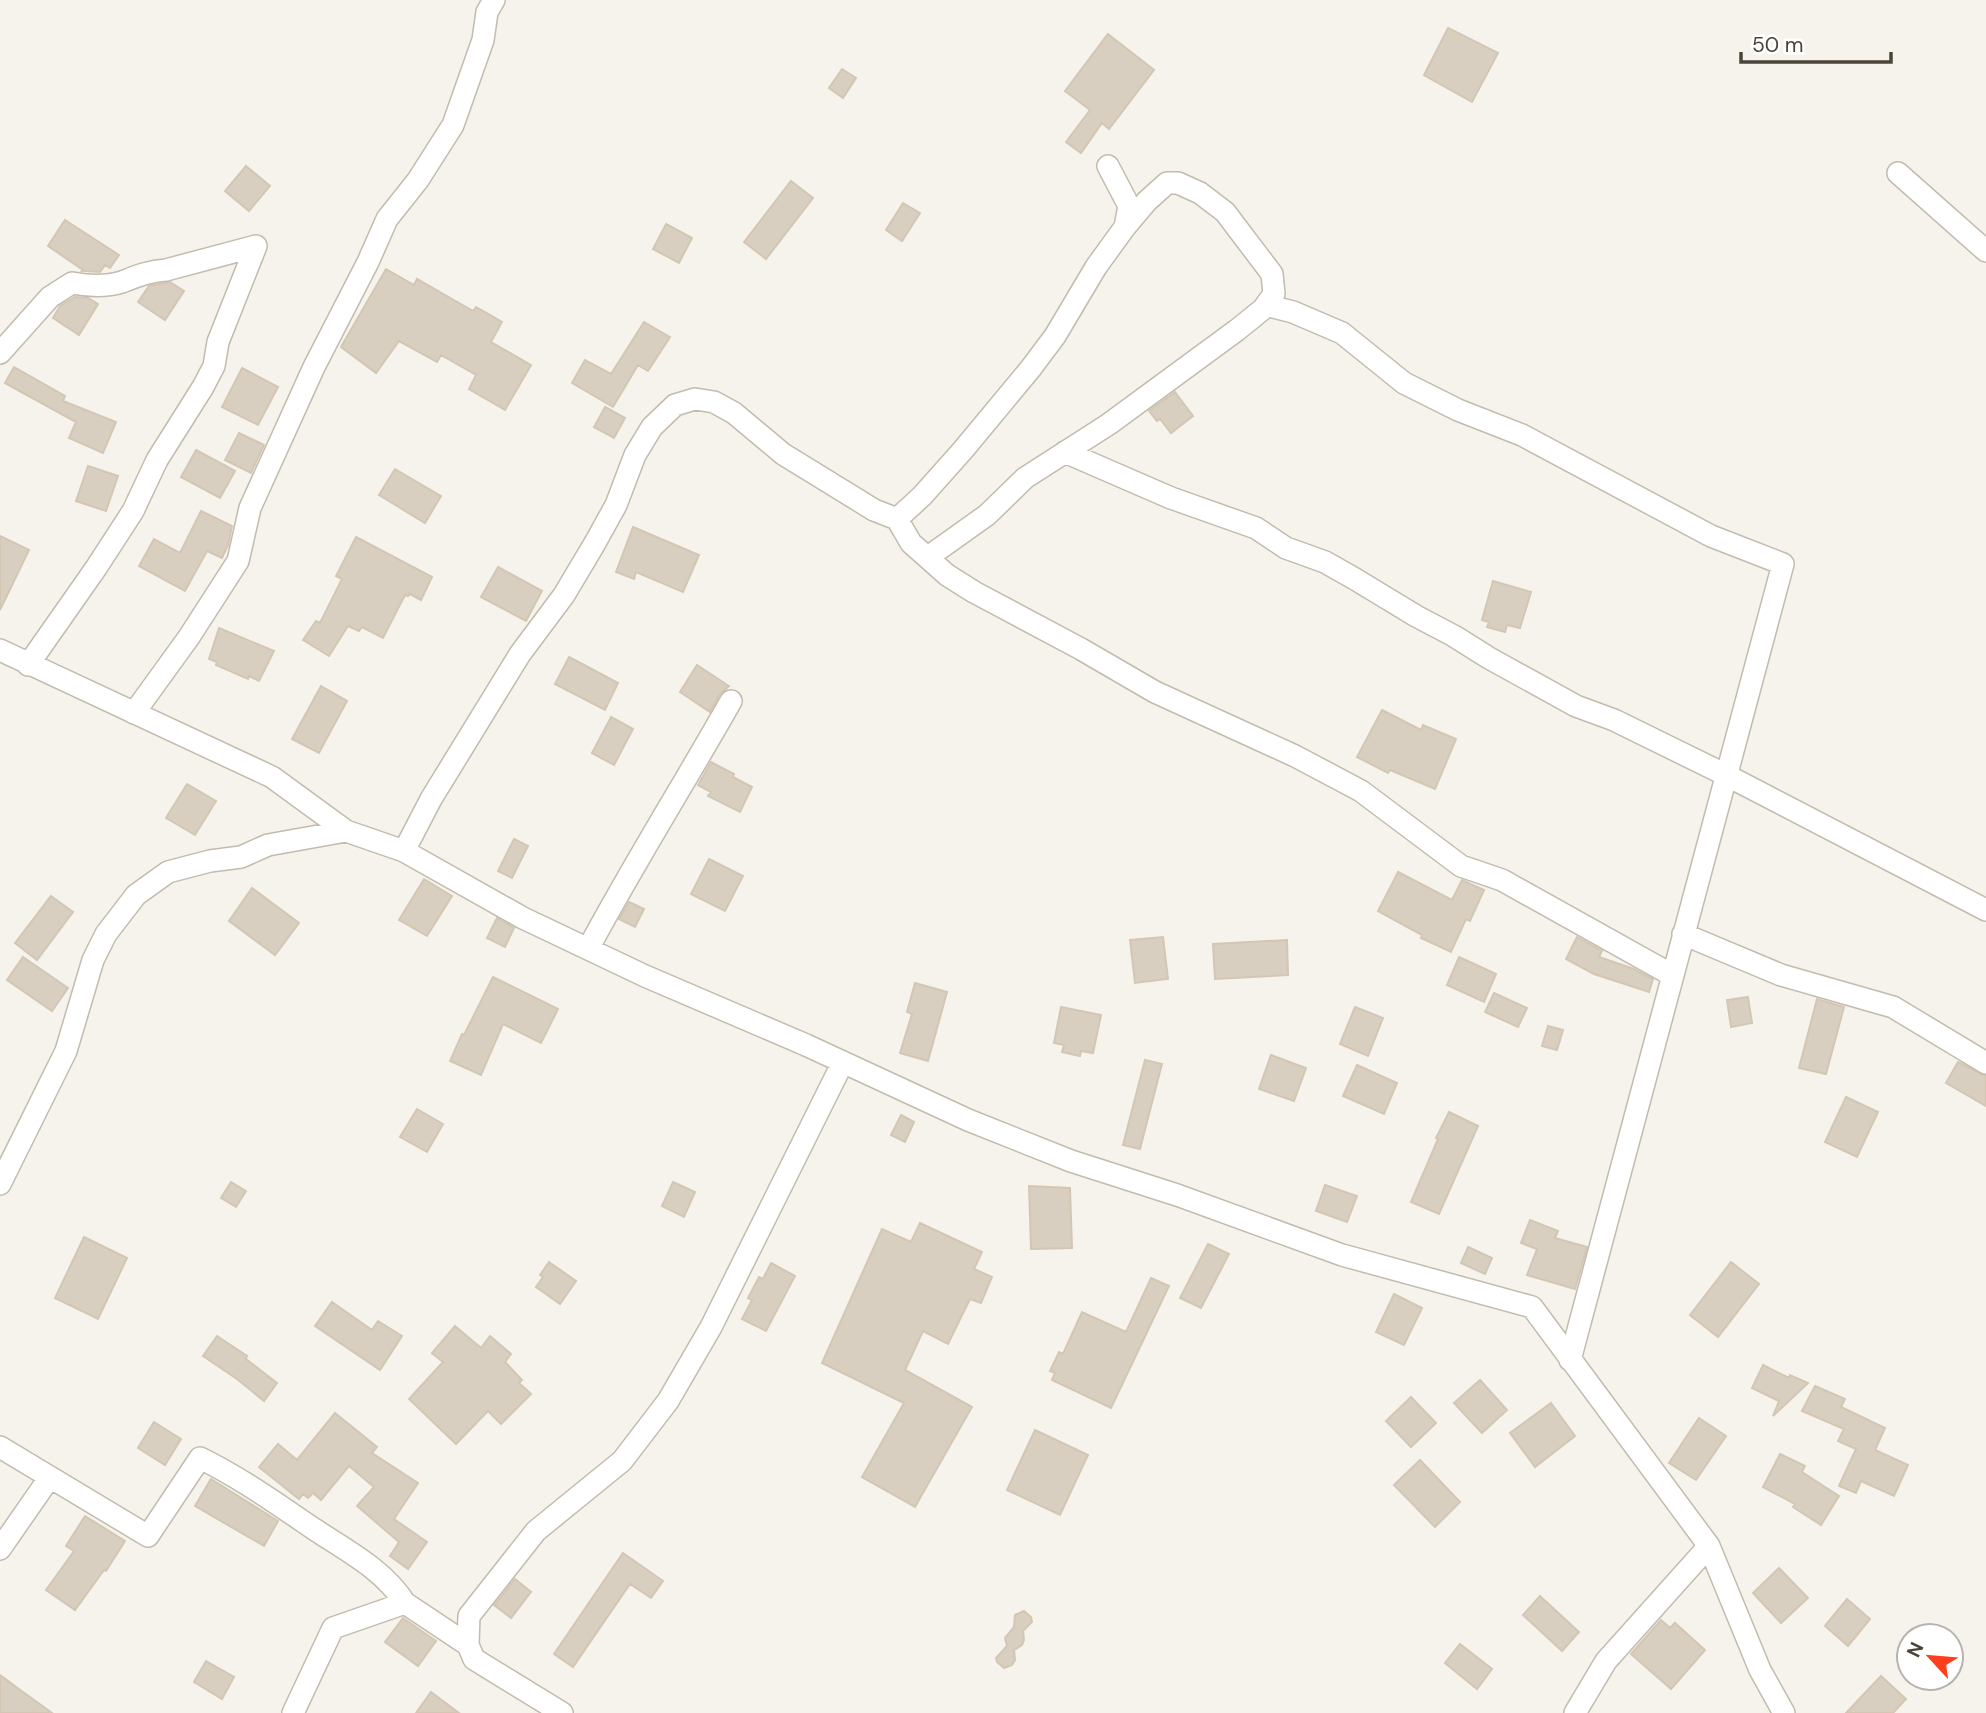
<svg xmlns="http://www.w3.org/2000/svg" width="1986" height="1713" font-family="'DM Sans',sans-serif">
	<style>
		.building { fill: #d8cfc1; stroke: #d3c7b4; stroke-width: 2 }
		.lines { fill: none; stroke-linecap: round; stroke-linejoin: round }
		.minor-casing { stroke: #c2bbae; stroke-width: 24 }
		.minor { stroke: #fff; stroke-width: 21 }
	</style>
	<rect width="100%" height="100%" fill="#f6f3ec"/>
	<path class="building" d="M 1448,28 L 1498,53 L 1472,102 L 1424,75 Z
		M 1108,34 L 1154,70 L 1109,129 L 1102,123 L 1081,153 L 1066,142 L 1090,110 L 1065,91 Z
		M 842,69 L 856,78 L 843,98 L 829,88 Z
		M 246,166 L 270,186 L 249,211 L 225,191 Z
		M 791,181 L 813,198 L 766,259 L 744,242 Z
		M 903,203 L 920,213 L 902,241 L 886,230 Z
		M 65,220 L 119,255 L 110,268 L 105,265 L 100,272 L 82,271 L 83,270 L 48,246 Z
		M 666,224 L 692,238 L 679,263 L 653,249 Z
		M 386,269 L 414,285 L 417,279 L 473,311 L 476,307 L 502,322 L 491,342 L 531,365 L 505,410 L 469,389 L 476,375 L 441,355 L 437,362 L 399,341 L 376,373 L 341,347 Z
		M 170,282 L 184,291 L 165,320 L 138,302 L 149,286 Z
		M 75,297 L 88,298 L 98,304 L 79,335 L 53,318 L 60,306 Z
		M 644,322 L 670,337 L 648,371 L 638,365 L 613,407 L 572,383 L 585,360 L 611,374 Z
		M 14,367 L 65,396 L 63,401 L 116,422 L 103,453 L 69,438 L 76,422 L 5,383 Z
		M 242,368 L 278,387 L 258,425 L 222,407 Z
		M 1175,392 L 1193,416 L 1171,433 L 1160,419 L 1157,421 L 1149,411 Z
		M 605,407 L 625,418 L 614,438 L 594,427 Z
		M 239,433 L 264,445 L 251,473 L 225,460 Z
		M 196,450 L 235,471 L 220,498 L 181,477 Z
		M 88,466 L 118,476 L 106,511 L 76,501 Z
		M 395,469 L 441,496 L 425,523 L 379,495 Z
		M 201,511 L 232,526 L 228,545 L 222,558 L 207,551 L 185,591 L 139,566 L 154,539 L 180,553 Z
		M 633,527 L 699,555 L 683,592 L 636,572 L 634,579 L 616,572 Z
		M 0,536 L 29,550 L 0,610 Z
		M 356,537 L 432,577 L 421,600 L 410,594 L 408,596 L 405,595 L 383,638 L 362,627 L 359,631 L 348,626 L 329,656 L 303,640 L 316,621 L 320,623 L 342,579 L 336,576 Z
		M 498,567 L 542,591 L 526,621 L 481,597 Z
		M 1493,581 L 1531,592 L 1520,628 L 1507,625 L 1505,632 L 1487,627 L 1489,622 L 1482,620 Z
		M 219,628 L 274,651 L 259,681 L 249,676 L 248,679 L 216,665 L 217,662 L 209,659 Z
		M 569,657 L 618,683 L 605,710 L 555,684 Z
		M 697,665 L 729,686 L 720,694 L 710,712 L 680,692 Z
		M 321,686 L 347,701 L 319,753 L 292,739 Z
		M 1382,710 L 1421,730 L 1423,725 L 1456,739 L 1435,789 L 1390,770 L 1388,773 L 1357,757 Z
		M 611,717 L 633,729 L 614,765 L 592,753 Z
		M 711,762 L 734,774 L 733,777 L 752,787 L 740,812 L 708,796 L 711,792 L 698,785 Z
		M 187,784 L 216,801 L 195,835 L 166,818 Z
		M 514,839 L 528,846 L 512,878 L 498,871 Z
		M 709,859 L 743,876 L 725,911 L 691,894 Z
		M 1398,872 L 1452,900 L 1462,880 L 1484,890 L 1470,921 L 1466,919 L 1451,952 L 1421,938 L 1422,935 L 1378,911 Z
		M 424,879 L 452,896 L 427,936 L 399,920 Z
		M 252,888 L 299,923 L 275,955 L 229,921 Z
		M 51,896 L 73,912 L 37,960 L 15,943 Z
		M 629,902 L 644,909 L 635,927 L 619,919 Z
		M 497,918 L 514,928 L 505,947 L 487,938 Z
		M 1163,937 L 1168,979 L 1135,983 L 1130,940 Z
		M 1577,937 L 1602,951 L 1599,957 L 1634,969 L 1653,979 L 1649,992 L 1594,974 L 1566,959 Z
		M 1287,940 L 1288,975 L 1215,979 L 1213,944 Z
		M 23,957 L 68,988 L 52,1011 L 7,980 Z
		M 1459,957 L 1496,974 L 1484,1002 L 1447,985 Z
		M 493,977 L 558,1009 L 541,1043 L 503,1024 L 481,1075 L 450,1061 L 462,1034 L 464,1035 Z
		M 915,983 L 947,992 L 928,1061 L 900,1053 L 912,1014 L 907,1012 Z
		M 1494,993 L 1527,1008 L 1518,1027 L 1485,1012 Z
		M 1748,997 L 1752,1023 L 1731,1027 L 1727,1000 Z
		M 1817,999 L 1844,1007 L 1826,1074 L 1799,1068 Z
		M 1061,1007 L 1101,1015 L 1093,1053 L 1081,1051 L 1080,1056 L 1062,1052 L 1064,1045 L 1054,1043 Z
		M 1355,1007 L 1383,1018 L 1368,1056 L 1340,1044 Z
		M 1548,1026 L 1563,1030 L 1557,1050 L 1542,1046 Z
		M 1271,1055 L 1306,1068 L 1294,1101 L 1259,1089 Z
		M 1145,1060 L 1162,1064 L 1140,1149 L 1123,1145 Z
		M 1958,1062 L 1986,1076 L 1986,1106 L 1946,1083 Z
		M 1357,1065 L 1397,1083 L 1384,1114 L 1343,1096 Z
		M 1846,1097 L 1878,1112 L 1857,1157 L 1825,1142 Z
		M 417,1109 L 443,1124 L 427,1152 L 400,1137 Z
		M 1449,1112 L 1478,1126 L 1439,1214 L 1411,1202 L 1438,1139 L 1436,1138 Z
		M 901,1115 L 914,1122 L 905,1142 L 891,1135 Z
		M 231,1182 L 246,1191 L 236,1207 L 221,1198 Z
		M 673,1182 L 695,1192 L 684,1217 L 662,1206 Z
		M 1325,1185 L 1357,1196 L 1347,1222 L 1316,1211 Z
		M 1029,1186 L 1070,1188 L 1072,1248 L 1031,1249 Z
		M 1530,1220 L 1558,1231 L 1555,1238 L 1587,1247 L 1575,1289 L 1527,1275 L 1537,1249 L 1521,1243 Z
		M 920,1223 L 982,1252 L 974,1269 L 992,1277 L 981,1303 L 970,1299 L 948,1344 L 923,1331 L 905,1370 L 972,1407 L 915,1507 L 862,1477 L 904,1403 L 822,1363 L 882,1229 L 911,1242 Z
		M 84,1237 L 127,1258 L 98,1319 L 55,1298 Z
		M 1208,1244 L 1229,1254 L 1201,1308 L 1180,1298 Z
		M 1468,1247 L 1492,1258 L 1485,1274 L 1461,1263 Z
		M 549,1262 L 576,1281 L 560,1304 L 536,1287 L 543,1277 L 540,1275 Z
		M 1731,1262 L 1759,1284 L 1718,1337 L 1690,1315 Z
		M 771,1263 L 795,1276 L 766,1331 L 742,1319 L 752,1300 L 748,1298 L 759,1277 L 763,1279 Z
		M 1151,1278 L 1169,1286 L 1111,1408 L 1052,1380 L 1055,1373 L 1050,1371 L 1059,1352 L 1063,1354 L 1082,1312 L 1126,1332 Z
		M 1394,1294 L 1422,1308 L 1404,1345 L 1376,1332 Z
		M 332,1302 L 372,1330 L 378,1321 L 402,1336 L 380,1370 L 315,1326 Z
		M 455,1326 L 481,1348 L 490,1336 L 511,1354 L 505,1362 L 522,1380 L 519,1383 L 531,1394 L 501,1424 L 488,1411 L 456,1444 L 409,1399 L 443,1362 L 432,1353 Z
		M 217,1336 L 247,1356 L 246,1359 L 277,1383 L 264,1401 L 237,1379 L 203,1356 Z
		M 1763,1365 L 1789,1378 L 1790,1375 L 1808,1383 L 1773,1416 L 1779,1401 L 1752,1388 Z
		M 1480,1380 L 1507,1410 L 1482,1433 L 1454,1403 Z
		M 1815,1386 L 1845,1399 L 1841,1407 L 1885,1428 L 1875,1450 L 1908,1465 L 1894,1496 L 1861,1481 L 1856,1493 L 1839,1486 L 1856,1449 L 1838,1441 L 1844,1429 L 1802,1411 Z
		M 1411,1397 L 1436,1423 L 1411,1447 L 1386,1421 Z
		M 1551,1403 L 1575,1436 L 1535,1467 L 1510,1433 Z
		M 335,1413 L 377,1447 L 372,1453 L 418,1483 L 394,1519 L 427,1542 L 408,1569 L 390,1556 L 399,1542 L 357,1506 L 374,1487 L 349,1466 L 321,1500 L 313,1493 L 308,1498 L 303,1494 L 299,1499 L 259,1467 L 278,1444 L 297,1460 Z
		M 1699,1418 L 1726,1436 L 1696,1480 L 1669,1463 Z
		M 154,1422 L 181,1439 L 165,1465 L 138,1448 Z
		M 1035,1430 L 1088,1455 L 1060,1515 L 1007,1490 Z
		M 1780,1454 L 1805,1466 L 1802,1472 L 1839,1496 L 1821,1525 L 1793,1507 L 1795,1504 L 1763,1487 Z
		M 1420,1460 L 1460,1502 L 1435,1527 L 1394,1485 Z
		M 211,1479 L 278,1521 L 264,1546 L 195,1506 Z
		M 85,1516 L 125,1541 L 106,1571 L 104,1570 L 75,1610 L 46,1590 L 74,1551 L 66,1546 Z
		M 623,1553 L 663,1581 L 651,1598 L 630,1584 L 573,1667 L 554,1654 Z
		M 1779,1568 L 1808,1598 L 1781,1623 L 1753,1593 Z
		M 515,1579 L 531,1592 L 511,1618 L 494,1605 Z
		M 1540,1596 L 1579,1632 L 1562,1651 L 1523,1615 Z
		M 1847,1599 L 1870,1619 L 1848,1646 L 1825,1626 Z
		M 1024,1611 L 1031,1617 L 1032,1622 L 1023,1631 L 1024,1640 L 1022,1645 L 1014,1650 L 1015,1660 L 1012,1665 L 1004,1668 L 997,1662 L 996,1658 L 1007,1646 L 1005,1638 L 1014,1627 L 1015,1615 Z
		M 403,1618 L 436,1641 L 418,1666 L 385,1642 Z
		M 1661,1620 L 1670,1628 L 1675,1623 L 1705,1650 L 1671,1689 L 1631,1654 Z
		M 1460,1644 L 1492,1669 L 1477,1689 L 1445,1663 Z
		M 206,1661 L 234,1677 L 222,1699 L 194,1682 Z
		M 0,1675 L 23,1692 L 52,1713 L 0,1713 Z
		M 1881,1676 L 1906,1699 L 1893,1713 L 1846,1713 Z
		M 431,1692 L 459,1713 L 416,1713 Z"/>
	<g class="lines">
		<g class="minor-casing">
			<path id="minor" d="M 1898,173 L 1986,251
				M 1266,305 L 1293,312 L 1342,333 L 1404,383 L 1458,410 L 1522,435 L 1711,536 L 1783,564 L 1570,1360
				M 0,353 L 50,297 L 72,283 C 88,286 106,287 122,282 C 137,276 149,271 166,270 L 256,246 L 218,342 L 214,366 L 203,387 L 157,460 L 133,511 L 96,568 L 28,665
				M 1065,452 L 1171,498 L 1256,528 L 1286,548 L 1325,562 L 1355,579 L 1416,616 L 1454,636 L 1489,658 L 1576,706 L 1614,720 L 1726,775 L 1986,910
				M 897,519 L 922,496 L 963,450 L 1031,368 L 1055,336 L 1096,267 L 1125,227 L 1129,206 L 1108,166
				M 928,557 L 987,515 L 1025,478 L 1109,424 L 1237,330 L 1263,309 L 1274,294 L 1272,274 L 1225,212 L 1200,193 L 1178,183 L 1167,183 L 1147,201 L 1125,227
				M 0,650 L 272,777 L 346,831 L 404,851 L 523,918 L 645,976 L 806,1045 L 968,1120 L 1071,1161 L 1177,1195 L 1342,1255 L 1532,1307 L 1709,1546 L 1760,1670 L 1784,1713
				M 134,713 L 189,637 L 238,561 L 250,508 L 314,367 L 368,262 L 387,219 L 418,180 L 453,125 L 483,40 L 487,12 L 494,0
				M 404,851 L 431,799 L 520,654 L 564,595 L 595,543 L 616,505 L 635,455 L 652,427 L 675,405 L 695,399 L 714,402 L 734,413 L 783,454 L 874,510 L 897,519 L 911,543 L 947,575 L 974,592 L 1081,649 L 1155,692 L 1295,756 L 1361,791 L 1461,866 L 1502,880 L 1672,975
				M 1683,934 L 1781,975 L 1893,1007 L 1986,1063
				M 588,949 C 633,865 684,784 731,701
				M 0,1184 L 66,1051 L 93,960 L 106,934 L 136,895 L 168,872 L 210,861 L 241,857 L 268,845 L 346,831
				M 0,1447 L 148,1536 L 200,1458 C 241,1478 277,1504 314,1529 C 347,1551 383,1569 405,1603
				M 0,1549 L 50,1477
				M 293,1713 L 333,1628 L 405,1603 L 468,1645
				M 562,1713 L 474,1659 L 468,1645 L 469,1616 L 536,1531 L 622,1461 L 668,1401 L 711,1327 L 843,1062
				M 1575,1713 L 1606,1661 L 1709,1546"/>
		</g>
		<use href="#minor" class="minor"/>
	</g>
	<g transform="translate(1930 1657) rotate(296)"><circle r="33" fill="#ffffff" stroke="#b7b4b0" stroke-width="2"/>
	<path d="M0-5L12 26L0 18L-12 26Z" fill="#fc3f1d"/>
	<text y="-10" font-size="19" font-weight="bold" text-anchor="middle" fill="#4b4439">N</text>
	</g>
	<path d="M1741 52v10h150v-10" fill="none" stroke="#4b4439" stroke-width="3.5"/>
	<text x="1752" y="52" font-size="21" fill="#4b4439" stroke="#ffffff" stroke-width="5" paint-order="stroke">50 m</text>
</svg>
